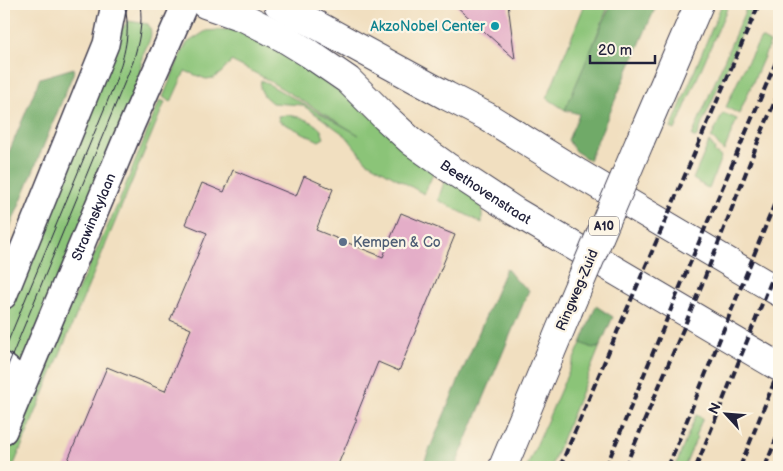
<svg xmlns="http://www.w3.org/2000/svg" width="783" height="471" font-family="'Balsamiq Sans',sans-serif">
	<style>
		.green { fill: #8bc478; stroke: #56735a }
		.forest { fill: #70aa68; stroke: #496652 }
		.building { fill: #e4aec8 }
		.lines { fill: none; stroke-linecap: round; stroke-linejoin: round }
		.minor-casing { stroke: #413e4f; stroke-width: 28 }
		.major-casing { stroke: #413e4f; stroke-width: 30 }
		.highway-casing { stroke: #413e4f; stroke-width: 30 }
		.minor { stroke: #fff; stroke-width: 25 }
		.major { stroke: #fff; stroke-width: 28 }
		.highway { stroke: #fff; stroke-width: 28 }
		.tram { stroke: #22223b; stroke-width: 1 }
		.rail { stroke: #22223b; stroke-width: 4; stroke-dasharray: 8 4; stroke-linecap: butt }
		.highway-bridge-casing { stroke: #413e4f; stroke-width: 30; stroke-linecap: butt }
		.highway-bridge { stroke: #fff; stroke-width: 28 }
		.culture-dot { fill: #0f9aa8; stroke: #fcf5e5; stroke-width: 2 }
		.service-dot { fill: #5c6f8a; stroke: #fcf5e5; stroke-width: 2 }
		.labels { text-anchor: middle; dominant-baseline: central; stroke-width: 4.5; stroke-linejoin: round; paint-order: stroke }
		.shield { fill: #fcf5e5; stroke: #63616e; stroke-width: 1 }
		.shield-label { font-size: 12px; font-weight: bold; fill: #22223b }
		.culture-label { font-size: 14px; fill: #0d838f; stroke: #fcf5e5; text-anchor: end }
		.street-label { font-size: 14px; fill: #22223b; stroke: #fcf5e5 }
		.service-label { font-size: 14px; fill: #4e5e75; stroke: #fcf5e5; text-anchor: start }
	</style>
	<rect width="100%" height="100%" fill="#fcf5e5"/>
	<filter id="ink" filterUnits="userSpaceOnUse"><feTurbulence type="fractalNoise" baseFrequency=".02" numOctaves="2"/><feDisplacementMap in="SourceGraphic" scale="10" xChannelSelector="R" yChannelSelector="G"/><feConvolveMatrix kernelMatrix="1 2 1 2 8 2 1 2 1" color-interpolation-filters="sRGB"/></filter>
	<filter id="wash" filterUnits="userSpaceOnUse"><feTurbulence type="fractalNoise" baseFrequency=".0096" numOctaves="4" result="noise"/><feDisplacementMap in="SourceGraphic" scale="20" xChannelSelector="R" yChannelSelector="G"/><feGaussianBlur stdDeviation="1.12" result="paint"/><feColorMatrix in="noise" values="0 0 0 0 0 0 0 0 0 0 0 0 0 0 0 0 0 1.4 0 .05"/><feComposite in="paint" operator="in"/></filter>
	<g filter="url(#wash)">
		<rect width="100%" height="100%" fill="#f1dfc0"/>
		<path class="green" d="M 585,4 L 609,4 L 590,53 L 565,110 L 547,98 Z
			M 722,4 L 729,4 L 675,130 L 671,128 Z
			M 748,4 L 754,4 L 696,138 L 692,136 Z
			M 128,21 L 148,24 C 156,37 145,45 142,58 C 140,66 141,75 140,83 L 4,415 L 4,311 L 112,45 L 120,31 Z
			M 232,29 L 261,40 L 294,60 L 339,91 L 436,168 L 424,194 L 366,161 L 346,136 L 320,117 L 302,105 L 272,103 L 264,96 L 260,88 L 261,80 L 359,135 L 261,76 L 231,61 L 229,65 L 226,66 L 222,72 L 214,78 L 206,79 L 185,71 L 171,102 L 163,97 L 180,56 L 187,43 L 206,31 Z
			M 761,38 L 770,43 L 739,114 L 726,107 L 744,68 Z
			M 160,100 L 165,102 L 13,467 L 4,467 L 4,460 L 20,426 L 69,309 L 118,204 Z
			M 723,113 L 737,119 L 724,151 C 718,147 718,142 711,138 Z
			M 287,115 C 298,116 314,121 321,130 C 322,132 323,136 324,138 L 319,141 L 279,121 L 278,116 Z
			M 709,142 L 711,143 L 715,150 L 714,152 L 721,157 L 709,189 L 693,179 Z
			M 446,176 L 477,200 L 482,208 L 482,223 L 438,200 Z
			M 581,343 L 590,347 L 598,348 L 600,346 L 551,467 L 527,467 Z
			M 696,415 L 703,418 L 695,436 L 697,437 L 684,467 L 675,467 Z"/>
		<path class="forest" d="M 611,4 L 657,4 L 589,160 L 575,151 L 568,140 L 579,114 L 565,110 Z
			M 74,68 L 73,74 L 4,242 L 4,164 L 40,78 Z
			M 506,268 L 517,281 L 529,290 L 455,467 L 422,467 Z
			M 596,306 L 613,317 L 600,346 C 594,351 587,345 581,343 Z"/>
		<g id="blocks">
			<path class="building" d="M 454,4 L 508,4 L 515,59 L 487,34 Z
				M 233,170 L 296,196 L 304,176 L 333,189 L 316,230 L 383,257 L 401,213 L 455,235 L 399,371 L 378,362 L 355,419 L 357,419 L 337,467 L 65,467 L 107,367 L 165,391 L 191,329 L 170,320 L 207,233 L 185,224 L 202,183 L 224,192 Z"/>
		</g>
	</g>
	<g filter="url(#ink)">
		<use href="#blocks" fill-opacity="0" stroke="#413e4f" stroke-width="1"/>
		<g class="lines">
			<g class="minor-casing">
				<g id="minor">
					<path d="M 4,296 L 106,44 L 114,4"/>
					<path d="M 4,366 L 16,376 L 20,393"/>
					<path id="s1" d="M 4,431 L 132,124 L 185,4"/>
				</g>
			</g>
			<g class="major-casing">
				<g id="major">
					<path id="s2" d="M 205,4 L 245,18 L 284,38 L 310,54 L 348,80 L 385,117 L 411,141 L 446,166 L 516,212 L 779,367"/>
					<path d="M 278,4 L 447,96 L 486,116 L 578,173 L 779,292"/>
				</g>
			</g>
			<g class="highway-casing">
				<path id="highway" d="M 640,141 L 699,4
					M 503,467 L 568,311"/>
			</g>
			<use href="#minor" class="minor"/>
			<use href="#major" class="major"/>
			<use href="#highway" class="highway"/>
			<path class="tram" d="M 4,351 L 115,83 C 124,56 132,32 124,4
				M 4,375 L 133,62 C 139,41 143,25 140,4"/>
			<path class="rail" d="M 560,467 L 609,351 L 759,4
				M 606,467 L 685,275 L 779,55
				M 625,467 L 703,282 L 761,134 L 779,92
				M 668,467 L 779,193
				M 696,467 L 779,262
				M 740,467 L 779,370
				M 765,467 L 779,432"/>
			<g class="highway-bridge-casing">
				<path id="highway-bridge" d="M 568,311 L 640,141"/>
			</g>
			<use href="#highway-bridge" class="highway-bridge"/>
		</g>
	</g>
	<circle class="culture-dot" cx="495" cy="26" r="5"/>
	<circle class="service-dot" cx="343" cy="242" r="5"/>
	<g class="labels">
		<rect class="shield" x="589" y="216.5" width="30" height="19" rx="4"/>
		<g class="shield-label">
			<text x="604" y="226">A10</text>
		</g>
		<g class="culture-label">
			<text x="485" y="26">AkzoNobel Center</text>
		</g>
		<g class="street-label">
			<text stroke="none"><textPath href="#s2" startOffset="341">Beethovenstraat</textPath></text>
			<text stroke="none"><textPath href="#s1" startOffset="232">Strawinskylaan</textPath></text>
			<text transform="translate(577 290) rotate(-67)">Ringweg-Zuid</text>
		</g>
		<g class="service-label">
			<text x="353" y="242">Kempen &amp; Co</text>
		</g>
	</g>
	<rect width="783" height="471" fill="none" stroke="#fcf5e5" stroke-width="20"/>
	<g transform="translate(726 414) rotate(296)" stroke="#fcf5e5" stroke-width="4" paint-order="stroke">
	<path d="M0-4L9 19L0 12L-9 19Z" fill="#22223b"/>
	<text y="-8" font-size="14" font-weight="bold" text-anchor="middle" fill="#22223b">N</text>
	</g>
	<path d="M590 55v8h65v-8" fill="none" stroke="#22223b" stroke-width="2.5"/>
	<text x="598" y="55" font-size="15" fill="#22223b" stroke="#fcf5e5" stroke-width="4" paint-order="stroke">20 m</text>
</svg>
